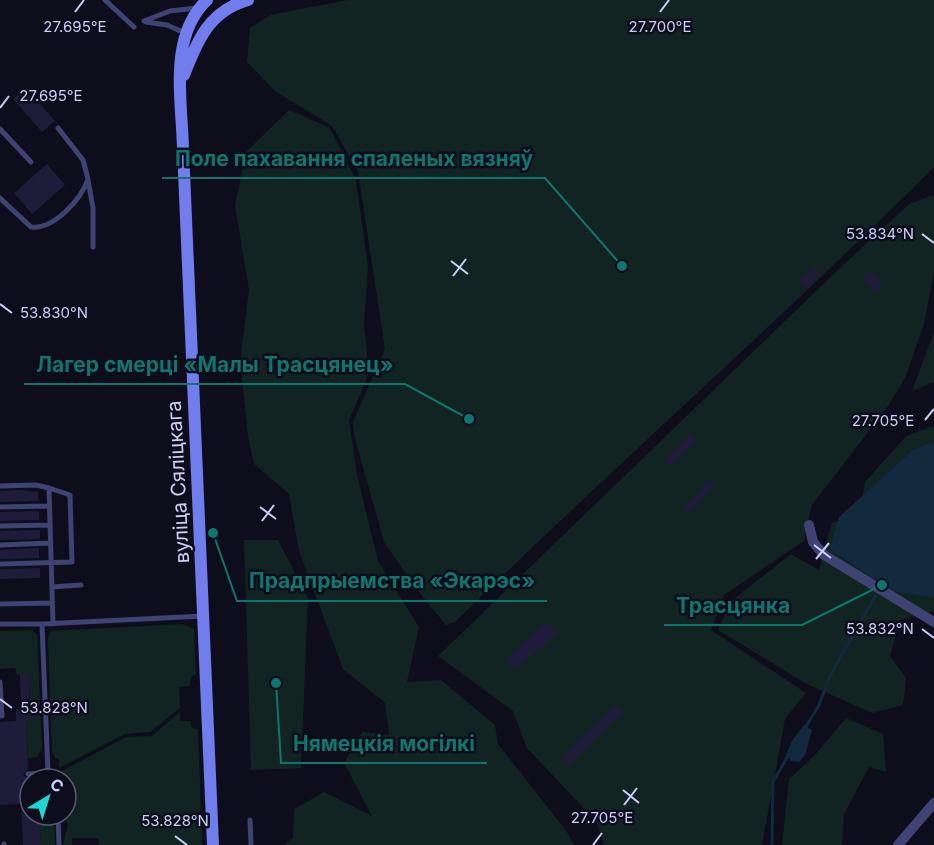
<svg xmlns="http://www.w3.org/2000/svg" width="934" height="845" font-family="Inter,sans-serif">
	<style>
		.green { fill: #112421 }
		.water { fill: #132a3e }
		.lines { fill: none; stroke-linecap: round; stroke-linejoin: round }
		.stream { stroke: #132a3e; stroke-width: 3 }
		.building { fill: #1e1c39 }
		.lane { stroke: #3e4374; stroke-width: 5 }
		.street { stroke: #3e4374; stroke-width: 10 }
		.secondary { stroke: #717dec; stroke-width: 12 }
		.ticks { fill: none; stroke: #cdcef8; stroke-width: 2 }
		.labels { text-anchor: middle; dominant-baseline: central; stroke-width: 5; stroke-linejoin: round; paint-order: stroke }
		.street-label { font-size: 20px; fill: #cdcef8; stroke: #0e0d1b }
		.ticks-label { font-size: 15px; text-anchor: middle; fill: #cdcef8; stroke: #0e0d1b; stroke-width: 5; stroke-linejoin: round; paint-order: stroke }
		.leader { fill: none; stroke: #0f766e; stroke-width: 2 }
		.callout-dot { fill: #0f766e; stroke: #0e0d1b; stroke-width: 2 }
		.callout-label { font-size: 21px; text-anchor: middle; font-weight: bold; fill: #0f766e; stroke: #0e0d1b; stroke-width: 5; stroke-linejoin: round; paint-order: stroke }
	</style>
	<rect width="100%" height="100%" fill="#0e0d1b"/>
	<path class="green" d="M 348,0 L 934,0 L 934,167 C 778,323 612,468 455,622 L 446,625 L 417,590 L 384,542 L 354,435 L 353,422 L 385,349 L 358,171 L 332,126 L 275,91 L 247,62 L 250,28 L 270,15 Z
		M 289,110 L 330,128 L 356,180 L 368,268 L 364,324 L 369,373 L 349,420 L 357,475 L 378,561 L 419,627 L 407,682 L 441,680 L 495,725 L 498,744 L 567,832 L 574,845 L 285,845 L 293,838 L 294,809 L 324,792 L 372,816 L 344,763 L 362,732 L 389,735 L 385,703 L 343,669 L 299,551 L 289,494 L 254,464 L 248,436 L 240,361 L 249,290 L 235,205 L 246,152 Z
		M 934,195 L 934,272 L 924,324 L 905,378 L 888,406 L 812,505 L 804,541 L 724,595 L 711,630 L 806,693 L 785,719 L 762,845 L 604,845 L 596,821 L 526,747 L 513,711 L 438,656 L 840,268 L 909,204 Z
		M 934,332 L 934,382 L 912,391 Z
		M 934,426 L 934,611 L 900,620 L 890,656 L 906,678 L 903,705 L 872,713 L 805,683 L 718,630 L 731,601 L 791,554 L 819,570 L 832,523 L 838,521 L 863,496 L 865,482 L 906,436 Z
		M 244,540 L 278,540 L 308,598 L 301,768 L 251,770 Z
		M 182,624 L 194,629 L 196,674 L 191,677 L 190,686 L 179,687 L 180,708 L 150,732 L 125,734 L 59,768 L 59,759 L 55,758 L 52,752 L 48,638 L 51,631 Z
		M 32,630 L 37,634 L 42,749 L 37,757 L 28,758 L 26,721 L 30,720 L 29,675 L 17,675 L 15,668 L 0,669 L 0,631 Z
		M 180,712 L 180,721 L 190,721 L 192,728 L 198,729 L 202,845 L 99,845 L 98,838 L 72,838 L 72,845 L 63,845 L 68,823 L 62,818 L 62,815 L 66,815 L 66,779 L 60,779 L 60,772 L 126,737 L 152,736 Z
		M 846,718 L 883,734 L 886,772 L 869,767 L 844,814 L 842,845 L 782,845 L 789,779 L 814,756 Z
		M 39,815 L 54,815 L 55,845 L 41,845 Z"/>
	<path class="water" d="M 934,442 L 934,596 L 931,597 L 892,591 L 830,549 L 839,517 L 913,450 Z
		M 804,725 L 812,730 L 805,755 L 799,762 L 791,761 L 786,755 L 792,741 Z"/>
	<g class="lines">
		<path class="stream" d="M 805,728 L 819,705 L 830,676 L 876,595
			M 772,845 L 773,782 L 789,754"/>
	</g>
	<path class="building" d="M 26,88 L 55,121 L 42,132 L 13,99 Z
		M 47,164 L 65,185 L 32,214 L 14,193 Z
		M 814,267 L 821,275 L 806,289 L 799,281 Z
		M 869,270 L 883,286 L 876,292 L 862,277 Z
		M 690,435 L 696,441 L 670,466 L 664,461 Z
		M 709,480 L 714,485 L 689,513 L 684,508 Z
		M 21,490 L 38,492 L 38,501 L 0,502 L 0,491 Z
		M 39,511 L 39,520 L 0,521 L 0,512 Z
		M 40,530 L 40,539 L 0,540 L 0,531 Z
		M 39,548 L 39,558 L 0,559 L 0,550 Z
		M 40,568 L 40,578 L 0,579 L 0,569 Z
		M 547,622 L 557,634 L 515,670 L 505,659 Z
		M 29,674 L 30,721 L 26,721 L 28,769 L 23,775 L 29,779 L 30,815 L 39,815 L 41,845 L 23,845 L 21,804 L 0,805 L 0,722 L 16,721 L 16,709 L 21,709 L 20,675 Z
		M 615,705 L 623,713 L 569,765 L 562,757 Z"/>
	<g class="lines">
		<path class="lane" d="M 105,0 L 134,27
			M 144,21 L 170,11 L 197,8
			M 146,22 L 167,25 L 185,33
			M 0,129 L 31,162
			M 88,180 L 93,208 L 93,247
			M 0,198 L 31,227 C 54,230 82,198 88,179 L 83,160 L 58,128
			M 0,486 L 36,485 L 49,488 L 53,624
			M 0,507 L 48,506
			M 0,526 L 49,525
			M 0,545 L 51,543
			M 0,564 L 72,562 L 70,495 L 49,488
			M 52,587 L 81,585
			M 0,604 L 52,603
			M 0,624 L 42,624
			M 0,682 L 2,716
			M 28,774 L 48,773
			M 54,779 L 48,773 L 42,624 L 203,616
			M 58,815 L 59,845
			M 250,820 L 251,845
			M 4,844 L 4,845"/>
		<path class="street" d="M 809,525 L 813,542 L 824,555 L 934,622
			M 898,845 L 934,803"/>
		<path class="secondary" d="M 207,0 C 168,37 182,100 183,149 L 213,845
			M 184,75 C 197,41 209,11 248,0"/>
	</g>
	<path class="ticks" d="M 75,12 L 84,0M 660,12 L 669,0M 0,108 L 9,96M 922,234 L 934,243M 451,261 L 468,274M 453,276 L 466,259M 0,304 L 12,313M 925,420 L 934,409M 260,507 L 276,519M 262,521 L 274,505M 814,545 L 831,558M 816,559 L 829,543M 922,629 L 934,638M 0,699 L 12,708M 623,790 L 639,803M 624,805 L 637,788M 175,836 L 187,845M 593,845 L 602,833"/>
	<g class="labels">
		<g class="street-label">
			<text transform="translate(178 482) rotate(-93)">вуліца Сяліцкага</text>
		</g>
	</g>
	<g class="ticks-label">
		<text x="75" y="32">27.695°E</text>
		<text x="660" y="32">27.700°E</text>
		<text x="51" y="101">27.695°E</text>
		<text x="880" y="239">53.834°N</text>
		<text x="54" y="318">53.830°N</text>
		<text x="883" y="426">27.705°E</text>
		<text x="880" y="634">53.832°N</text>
		<text x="54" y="713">53.828°N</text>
		<text x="602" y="823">27.705°E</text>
		<text x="175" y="826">53.828°N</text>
	</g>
	<path class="leader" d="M622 266L545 178H162M469 419L405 384H24M213 533L237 601H547M882 585L802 625H664M276 683L281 763H487"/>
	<g class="callout-dot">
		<circle cx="622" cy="266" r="6"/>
		<circle cx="469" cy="419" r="6"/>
		<circle cx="213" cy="533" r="6"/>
		<circle cx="882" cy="585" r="6"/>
		<circle cx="276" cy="683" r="6"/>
	</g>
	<g class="callout-label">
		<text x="354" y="166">Поле пахавання спаленых вязняў</text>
		<text x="215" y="372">Лагер смерці «Малы Трасцянец»</text>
		<text x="392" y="588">Прадпрыемства «Экарэс»</text>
		<text x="733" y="613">Трасцянка</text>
		<text x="384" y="751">Нямецкія могілкі</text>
	</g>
	<g transform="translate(48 797) rotate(38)"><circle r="28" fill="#0e0d1b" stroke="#5a5a73" stroke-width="1.5"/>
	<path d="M0-4.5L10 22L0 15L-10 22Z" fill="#1cd6d1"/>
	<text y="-9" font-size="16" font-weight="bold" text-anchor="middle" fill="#cdcef8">С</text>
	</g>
</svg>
